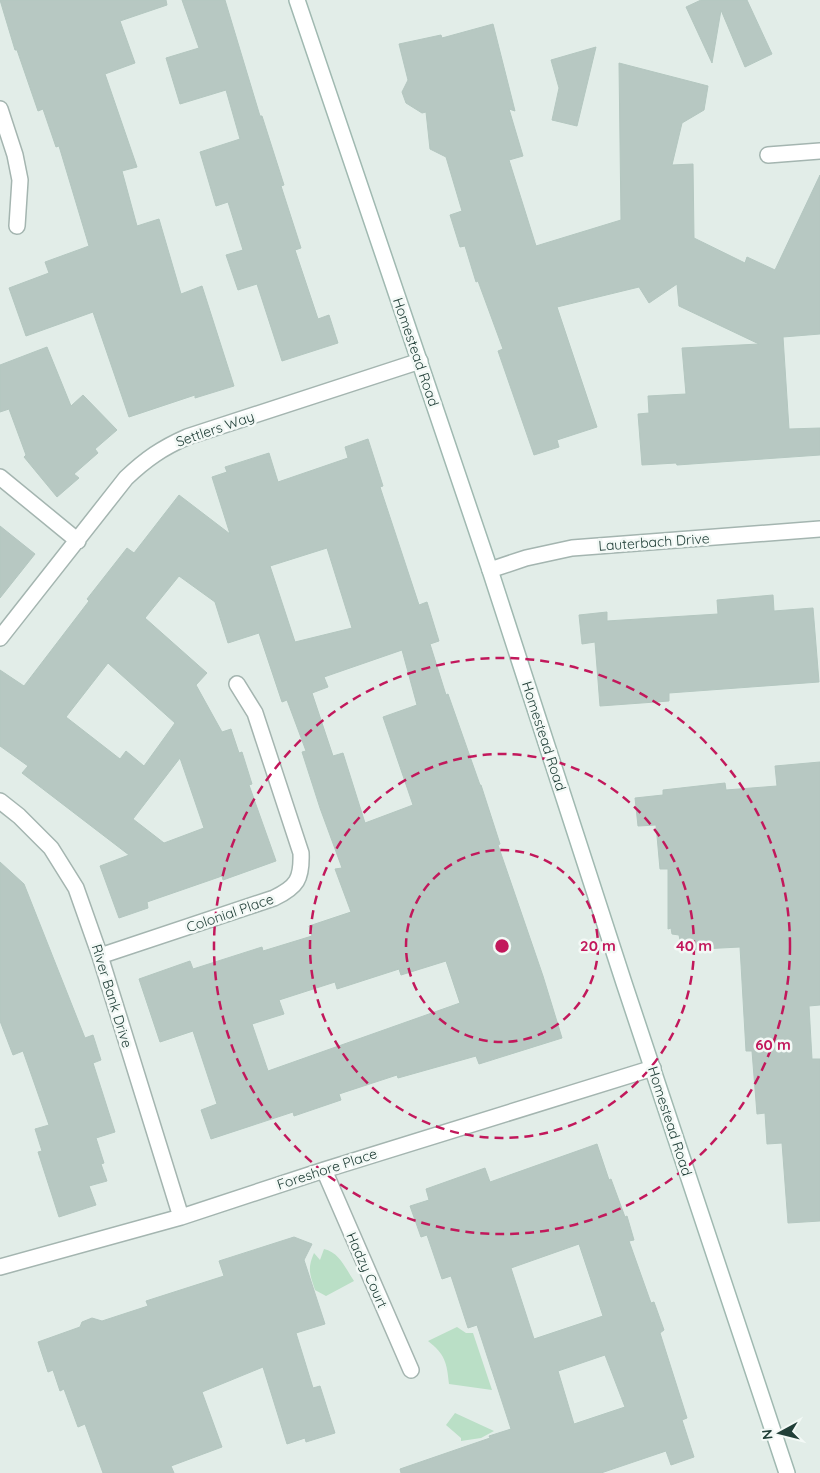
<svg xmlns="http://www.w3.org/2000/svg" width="820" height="1473" font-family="Quicksand,sans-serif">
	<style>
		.green { fill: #badfc6 }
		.building { fill: #b7c8c2; stroke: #b4c7c0; fill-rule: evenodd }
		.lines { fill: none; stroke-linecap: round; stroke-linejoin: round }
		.street-casing { stroke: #a4b5b0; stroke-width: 18 }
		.secondary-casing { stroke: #a0b9b1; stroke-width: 18 }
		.street { stroke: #fff; stroke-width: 15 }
		.secondary { stroke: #fff; stroke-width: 15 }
		.ring { fill: none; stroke: #c2185b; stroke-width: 2.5; stroke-dasharray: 9 6 }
		.labels { text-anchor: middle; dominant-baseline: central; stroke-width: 5; stroke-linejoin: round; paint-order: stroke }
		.street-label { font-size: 14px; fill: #213f38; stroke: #f3f9f6 }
		.centre { fill: #c2185b; stroke: #f3f9f6; stroke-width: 2.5 }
		.ring-label { font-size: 15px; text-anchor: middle; font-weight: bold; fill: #c2185b; stroke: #f3f9f6; stroke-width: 5; stroke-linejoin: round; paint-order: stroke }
	</style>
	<rect width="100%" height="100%" fill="#e2ede8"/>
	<path class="green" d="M 324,1249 C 339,1252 346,1269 354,1281 L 326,1296 L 315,1290 C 310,1274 307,1269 314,1253 L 320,1260 Z
		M 457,1327 L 466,1333 L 473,1333 L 492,1390 L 449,1384 C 447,1363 445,1354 428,1341 Z
		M 455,1413 L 494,1431 L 481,1438 L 461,1441 L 461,1438 L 446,1425 Z"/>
	<path class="building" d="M 0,0 L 166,0 L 167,5 L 120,21 L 135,63 L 105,74 L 137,167 L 122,171 L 137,226 L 159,219 L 181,294 L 202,286 L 234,386 L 195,398 L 195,395 L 129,417 L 93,312 L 26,336 L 9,288 L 49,273 L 45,262 L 89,246 L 59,146 L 56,147 L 43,109 L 38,111 L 17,50 L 15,50 Z
		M 182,0 L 225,0 L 260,116 L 262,116 L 284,185 L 281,186 L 301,248 L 295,250 L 318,319 L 329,315 L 338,343 L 282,361 L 257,284 L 238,290 L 226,255 L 243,250 L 228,202 L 216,206 L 200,152 L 240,139 L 226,90 L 180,104 L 166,58 L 199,48 Z
		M 701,0 L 747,0 L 772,54 L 745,67 L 721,10 L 712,63 L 686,7 Z
		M 493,24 L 515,111 L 509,109 L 523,156 L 509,160 L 536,246 L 621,220 L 619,63 L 708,86 L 704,110 L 682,123 L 672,165 L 693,164 L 694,238 L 745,263 L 747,257 L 775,270 L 820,175 L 820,334 L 783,337 L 789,429 L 820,428 L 820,455 L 677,465 L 676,463 L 642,465 L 638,414 L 649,413 L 648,396 L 686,394 L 682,348 L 759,344 L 679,306 L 677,284 L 649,303 L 639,287 L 557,307 L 597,427 L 557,440 L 559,447 L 534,455 L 498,351 L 503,349 L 478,281 L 476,282 L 465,246 L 460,247 L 450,215 L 462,211 L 446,157 L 430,149 L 426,112 L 422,113 L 406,103 L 402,92 L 408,80 L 399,44 L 441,35 L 442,38 Z
		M 596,47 L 577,126 L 552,120 L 559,88 L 551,60 Z
		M 47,347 L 71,406 L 83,395 L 117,430 L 95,449 L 98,453 L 74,474 L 79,478 L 57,497 L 24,457 L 26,455 L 9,409 L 0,412 L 0,365 Z
		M 368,439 L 383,486 L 380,487 L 419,605 L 427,602 L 439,641 L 430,644 L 446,695 L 448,694 L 480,785 L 481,785 L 500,844 L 498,845 L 543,976 L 562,1038 L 479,1064 L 476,1056 L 398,1078 L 397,1075 L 339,1094 L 341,1100 L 294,1116 L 293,1112 L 211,1139 L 201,1110 L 217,1104 L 193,1031 L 160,1042 L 139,979 L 190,961 L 193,969 L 262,947 L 263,951 L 312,936 L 309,926 L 351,912 L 335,869 L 342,868 L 320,808 L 302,752 L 306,751 L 287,700 L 282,702 L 259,633 L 228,643 L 215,602 L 179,576 L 145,618 L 207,673 L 196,685 L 222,732 L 231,729 L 239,753 L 242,752 L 252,784 L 249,785 L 276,861 L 223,880 L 222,876 L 147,902 L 148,908 L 119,918 L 100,866 L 129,855 L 22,773 L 28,766 L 0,746 L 0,670 L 24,686 L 89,601 L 87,599 L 127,548 L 134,553 L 179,495 L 230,534 L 212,477 L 227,472 L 225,467 L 269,453 L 278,482 L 348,458 L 345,447 ZM 327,548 L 352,628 L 295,642 L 270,566 ZM 402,650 L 417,705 L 383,717 L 413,805 L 365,823 L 343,753 L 333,756 L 312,693 L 328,687 L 324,677 ZM 108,663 L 175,723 L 144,766 L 126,751 L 120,759 L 66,717 ZM 180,758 L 204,828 L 164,843 L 133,819 ZM 446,961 L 460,1003 L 268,1071 L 252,1024 L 284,1014 L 279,1000 L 335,982 L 337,989 L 399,969 L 401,975 Z
		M 0,526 L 35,554 L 0,598 Z
		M 773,595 L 774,611 L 813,608 L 819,682 L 669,693 L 669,701 L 600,706 L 595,642 L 582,644 L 579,615 L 607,612 L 607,621 L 718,614 L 717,600 Z
		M 820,762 L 820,1005 L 809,1006 L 812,1059 L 820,1059 L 820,1221 L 788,1223 L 782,1143 L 767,1144 L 765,1113 L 757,1114 L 752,1051 L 746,1051 L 740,947 L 682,950 L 679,935 L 672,934 L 671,928 L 668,929 L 668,869 L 660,869 L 656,825 L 638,826 L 635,798 L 663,795 L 663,790 L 725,783 L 726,790 L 777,786 L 775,766 Z
		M 0,862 L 24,884 L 85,1038 L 93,1035 L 101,1060 L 93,1063 L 115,1132 L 96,1138 L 104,1163 L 101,1164 L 107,1181 L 89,1186 L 96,1205 L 59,1217 L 38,1152 L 42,1151 L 35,1129 L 49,1125 L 23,1051 L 13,1055 L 0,1021 Z
		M 597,1144 L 609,1180 L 611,1179 L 625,1217 L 627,1216 L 634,1240 L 629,1241 L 651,1303 L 654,1302 L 664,1330 L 660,1333 L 687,1418 L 682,1420 L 694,1457 L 671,1465 L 666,1451 L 601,1473 L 401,1473 L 400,1469 L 490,1438 L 489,1436 L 511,1429 L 477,1325 L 468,1328 L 451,1276 L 442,1279 L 427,1235 L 421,1237 L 410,1206 L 429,1200 L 426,1189 L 485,1168 L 490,1182 ZM 579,1244 L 603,1316 L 534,1339 L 511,1268 ZM 605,1355 L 625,1407 L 574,1424 L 558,1371 Z
		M 294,1237 L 312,1244 L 304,1260 L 325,1324 L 296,1333 L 313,1388 L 320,1386 L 335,1433 L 306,1442 L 305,1438 L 287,1444 L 263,1367 L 202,1392 L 222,1447 L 171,1466 L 174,1473 L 103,1473 L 85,1424 L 78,1427 L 64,1389 L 60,1391 L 53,1370 L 48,1372 L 38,1342 L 80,1327 L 82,1322 L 92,1318 L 102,1321 L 148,1306 L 146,1301 L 224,1276 L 219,1261 Z"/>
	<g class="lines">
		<g class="street-casing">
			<path id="street" d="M 0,109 L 15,155 L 20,180 L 17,226
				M 768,155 L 820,151
				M 0,477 L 78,541
				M 490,570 L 526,558 L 572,548 L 820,529
				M 0,638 L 126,478 C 146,459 162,448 187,437 L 420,361
				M 0,801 L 19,816 L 51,848 L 76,888 L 100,956 L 181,1217
				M 100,956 L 274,898 C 297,887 302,879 301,853 L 255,713 L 237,684
				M 324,1170 L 411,1370
				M 0,1267 L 181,1217 L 324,1170 L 653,1068"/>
		</g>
		<g class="secondary-casing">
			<path id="secondary" d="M 297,0 L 490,570 L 624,983 L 787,1473"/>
		</g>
		<use href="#street" class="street"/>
		<use href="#secondary" class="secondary"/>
	</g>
	<g class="ring">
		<circle cx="502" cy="946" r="96"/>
		<circle cx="502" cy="946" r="192"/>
		<circle cx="502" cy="946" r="288"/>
	</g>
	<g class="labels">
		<g class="street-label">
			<text transform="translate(416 352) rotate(71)">Homestead Road</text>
			<text transform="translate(215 429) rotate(-19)">Settlers Way</text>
			<text transform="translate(654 542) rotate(-4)">Lauterbach Drive</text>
			<text transform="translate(544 736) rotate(72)">Homestead Road</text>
			<text transform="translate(230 913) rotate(-19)">Colonial Place</text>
			<text transform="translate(112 996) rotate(73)">River Bank Drive</text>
			<text transform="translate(670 1121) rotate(72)">Homestead Road</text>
			<text transform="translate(327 1169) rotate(-18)">Foreshore Place</text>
			<text transform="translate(367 1270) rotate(66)">Hadzy Court</text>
		</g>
	</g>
	<circle cx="502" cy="946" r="8" class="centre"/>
	<g class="ring-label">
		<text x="598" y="951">20 m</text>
		<text x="694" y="951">40 m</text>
		<text x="773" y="1050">60 m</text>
	</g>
	<g transform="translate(780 1433) rotate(263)" stroke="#f3f9f6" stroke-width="4" paint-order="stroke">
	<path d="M0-4L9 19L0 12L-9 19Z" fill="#213f38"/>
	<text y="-8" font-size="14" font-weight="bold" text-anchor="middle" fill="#213f38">N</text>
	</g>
</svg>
